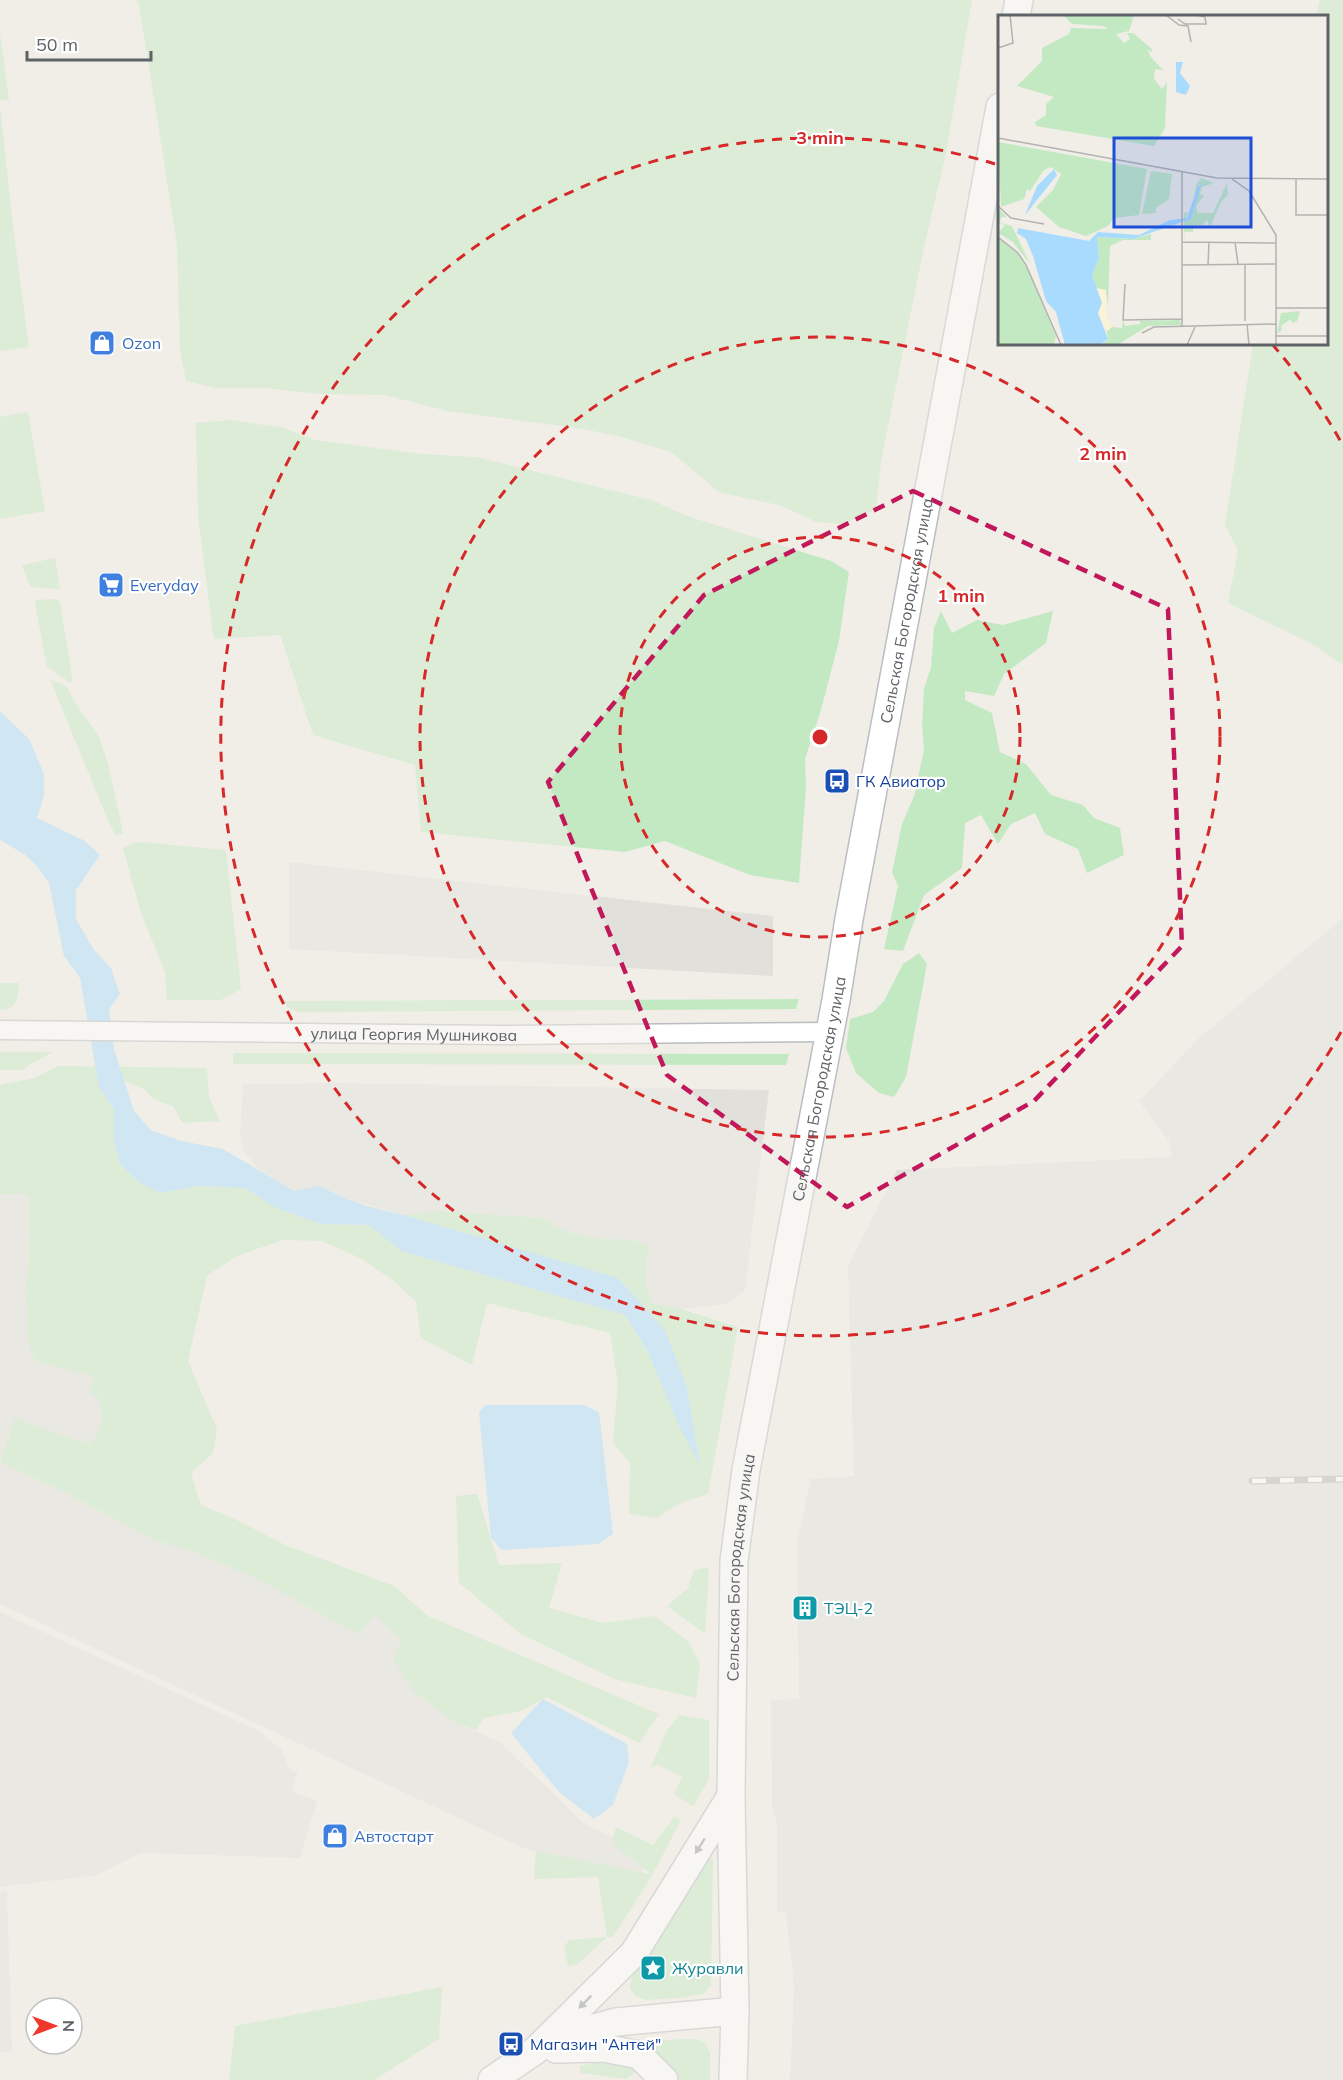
<svg xmlns="http://www.w3.org/2000/svg" width="1343" height="2080" font-family="Mulish,sans-serif">
	<style>
		.industrial { fill: #e2e0db }
		.green { fill: #c3e9c3 }
		.water { fill: #a9dbff }
		.lines { fill: none; stroke-linecap: round; stroke-linejoin: round }
		.street-casing { stroke: #b9bcc1; stroke-width: 21 }
		.secondary-casing { stroke: #babdc3; stroke-width: 30 }
		.street { stroke: #fff; stroke-width: 18 }
		.secondary { stroke: #fff; stroke-width: 27 }
		.rail-casing { stroke: #b5b6b7; stroke-width: 7 }
		.rail { stroke: #fff; stroke-width: 4.5; stroke-dasharray: 14; stroke-linecap: butt }
		.oneway { fill: #969a9d }
		.marked { fill: none; stroke: #c2185b; stroke-width: 4.5; stroke-dasharray: 12 8; stroke-linejoin: round }
		.ring { fill: none; stroke: #d62828; stroke-width: 3; stroke-dasharray: 10 8 }
		.labels { text-anchor: middle; dominant-baseline: central; stroke-width: 4.5; stroke-linejoin: round; paint-order: stroke }
		.shop-label { font-size: 16px; fill: #366cbe; stroke: #fff; text-anchor: start }
		.street-label { font-size: 16px; fill: #5e6368; stroke: #fff }
		.transit-label { font-size: 16px; fill: #164399; stroke: #fff; text-anchor: start }
		.culture-label { font-size: 16px; fill: #0d838f; stroke: #fff; text-anchor: start }
		.inset-road { fill: none; stroke: #b2b2b0; stroke-width: 1.5 }
		.view { fill: #1d4ed8; fill-opacity: 0.15; stroke: #1d4ed8; stroke-width: 3 }
		.inset-edge { fill: none; stroke: #5e6368; stroke-width: 3 }
		.centre { fill: #d62828; stroke: #fff; stroke-width: 3 }
		.ring-label { font-size: 18px; text-anchor: middle; font-weight: bold; fill: #d62828; stroke: #fff; stroke-width: 4.5; stroke-linejoin: round; paint-order: stroke }
	</style>
	<rect width="100%" height="100%" fill="#f1eee7"/>
	<path class="industrial" d="M 289,862 L 773,916 L 773,976 L 289,949 Z
		M 1343,918 L 1343,2080 L 790,2080 L 794,1986 L 786,1913 L 777,1911 L 777,1825 L 772,1803 L 771,1700 L 799,1699 L 797,1542 L 811,1479 L 854,1476 L 848,1266 L 897,1170 L 1172,1157 L 1169,1141 L 1139,1101 L 1199,1038 Z
		M 337,1083 L 769,1090 L 745,1290 L 726,1304 L 681,1309 L 652,1303 L 645,1283 L 648,1246 L 634,1240 L 592,1238 L 570,1233 L 541,1218 L 439,1211 L 404,1215 L 344,1198 L 320,1186 L 294,1191 L 259,1169 L 243,1151 L 240,1135 L 243,1084 Z
		M 0,1194 L 25,1194 L 29,1196 L 30,1239 L 27,1283 L 35,1361 L 95,1376 L 104,1416 L 96,1438 L 88,1444 L 15,1418 L 0,1460 Z
		M 0,1462 L 64,1492 L 157,1541 L 200,1554 L 261,1581 L 358,1634 L 375,1615 L 402,1639 L 456,1723 L 500,1742 L 586,1825 L 651,1853 L 640,1877 L 523,1848 L 0,1604 Z
		M 0,1612 L 259,1731 L 281,1749 L 291,1771 L 298,1772 L 292,1792 L 317,1801 L 300,1858 L 141,1853 L 97,1875 L 0,1887 Z
		M 7,1891 L 12,2051 L 0,2052 L 0,1892 Z"/>
	<path class="green" d="M 136,0 L 972,0 L 946,153 L 923,252 L 881,462 L 876,509 L 843,524 L 816,522 L 782,506 L 719,492 L 671,452 L 622,437 L 583,429 L 447,411 L 385,395 L 320,394 L 265,388 L 216,388 L 186,381 L 180,350 L 177,244 L 139,4 Z
		M 1320,0 L 1343,0 L 1343,665 L 1312,644 L 1228,603 L 1238,550 L 1225,525 L 1253,344 L 1326,344 L 1326,16 L 1316,16 Z
		M 0,32 L 9,100 L 0,100 Z
		M 0,106 L 13,226 L 29,347 L 0,351 Z
		M 28,412 L 45,511 L 0,519 L 0,417 Z
		M 231,420 L 284,428 L 315,440 L 422,454 L 476,457 L 651,500 L 690,517 L 831,561 L 849,572 L 839,641 L 821,710 L 805,759 L 806,787 L 799,883 L 750,875 L 665,841 L 625,852 L 421,832 L 415,765 L 313,735 L 280,635 L 215,639 L 213,634 L 198,516 L 196,423 Z
		M 55,558 L 60,589 L 30,587 L 22,565 Z
		M 54,599 L 60,602 L 73,682 L 69,682 L 47,667 L 35,603 L 37,600 Z
		M 941,611 L 952,633 L 977,620 L 1003,625 L 1053,611 L 1046,643 L 1004,674 L 994,696 L 965,691 L 965,700 L 992,713 L 1000,752 L 1026,764 L 1051,795 L 1083,805 L 1094,818 L 1120,828 L 1124,855 L 1087,873 L 1078,849 L 1045,834 L 1035,813 L 1011,824 L 998,844 L 981,815 L 965,823 L 962,868 L 924,895 L 903,951 L 884,949 L 898,886 L 892,872 L 902,824 L 914,796 L 924,750 L 922,724 L 924,689 L 931,667 L 934,628 Z
		M 50,679 L 66,686 L 78,707 L 99,736 L 109,768 L 123,833 L 116,836 L 109,823 Z
		M 141,842 L 226,850 L 241,989 L 221,1000 L 167,1000 L 165,972 L 141,913 L 123,848 L 133,843 Z
		M 919,953 L 927,964 L 906,1077 L 894,1097 L 879,1093 L 856,1073 L 846,1048 L 850,1019 L 873,1012 L 884,1001 L 903,964 Z
		M 0,983 L 19,983 C 18,997 18,1010 0,1010 Z
		M 799,999 L 796,1009 L 298,1012 L 287,1007 L 284,1001 Z
		M 0,1052 L 53,1052 L 29,1065 L 24,1070 L 0,1070 Z
		M 233,1053 L 789,1054 L 786,1065 L 233,1064 Z
		M 58,1066 L 207,1068 L 209,1097 L 220,1121 L 182,1123 L 174,1107 L 152,1098 L 144,1089 L 125,1081 L 105,1095 L 114,1110 L 114,1141 L 162,1193 L 198,1186 L 245,1188 L 276,1208 L 322,1224 L 369,1225 L 401,1251 L 625,1315 L 648,1352 L 618,1279 L 404,1215 L 439,1211 L 541,1218 L 570,1233 L 592,1238 L 634,1240 L 648,1246 L 645,1283 L 652,1303 L 681,1309 L 738,1327 L 708,1494 L 678,1504 L 657,1518 L 629,1514 L 630,1463 L 613,1443 L 618,1383 L 610,1333 L 487,1303 L 472,1365 L 421,1338 L 416,1302 L 393,1280 L 360,1258 L 322,1241 L 283,1240 L 237,1256 L 207,1276 L 188,1361 L 217,1429 L 213,1453 L 191,1473 L 201,1505 L 241,1522 L 285,1545 L 394,1586 L 428,1616 L 659,1714 L 639,1743 L 547,1697 L 521,1711 L 484,1718 L 476,1730 L 456,1723 L 414,1692 L 394,1660 L 401,1639 L 375,1615 L 358,1634 L 261,1581 L 200,1554 L 157,1541 L 64,1492 L 0,1462 L 15,1418 L 88,1444 C 104,1431 103,1416 99,1398 L 90,1393 L 94,1376 L 35,1361 L 28,1342 L 27,1283 L 30,1239 L 29,1197 L 25,1194 L 0,1194 L 0,1085 L 35,1078 Z
		M 477,1494 L 499,1565 L 562,1563 L 549,1608 L 603,1623 L 655,1616 L 689,1642 L 700,1664 L 696,1698 L 614,1679 L 521,1634 L 459,1583 L 456,1496 Z
		M 709,1567 L 705,1634 L 667,1606 L 688,1588 L 694,1570 Z
		M 680,1715 L 709,1720 L 709,1779 L 693,1807 L 674,1794 L 682,1777 L 658,1765 L 651,1767 L 667,1730 Z
		M 674,1817 L 681,1820 L 653,1874 L 613,1937 L 607,1937 L 578,1964 L 568,1966 L 564,1947 L 569,1940 L 607,1937 L 598,1877 L 534,1879 L 536,1851 L 651,1874 L 612,1843 L 616,1827 L 653,1845 Z
		M 708,1857 L 713,1860 L 711,1986 L 703,1994 L 678,1998 L 645,2000 L 636,1996 L 630,1988 L 632,1977 Z
		M 442,1987 L 439,2039 L 374,2080 L 229,2080 L 235,2026 Z
		M 679,2039 L 697,2039 L 705,2043 L 710,2053 L 710,2080 L 675,2080 L 648,2046 L 650,2042 Z
		M 611,2060 L 640,2068 L 626,2079 L 581,2073 L 579,2066 Z"/>
	<path class="water" d="M 0,711 L 29,739 L 44,774 L 44,796 L 37,818 L 85,841 L 100,855 L 76,890 L 76,919 L 94,950 L 111,968 L 120,994 L 109,1009 L 114,1049 L 134,1111 L 151,1130 L 181,1141 L 223,1149 L 294,1191 L 320,1186 L 344,1198 L 367,1206 L 404,1215 L 618,1278 L 665,1330 L 687,1388 L 700,1466 L 679,1426 L 648,1352 L 625,1315 L 401,1251 L 369,1225 L 322,1224 L 276,1208 L 245,1188 L 198,1186 L 162,1193 L 141,1184 L 120,1164 L 114,1141 L 114,1110 L 99,1087 L 80,978 L 64,956 L 49,883 L 35,864 L 24,854 L 0,840 Z
		M 485,1405 L 584,1405 L 599,1412 L 613,1534 L 598,1544 L 502,1550 L 491,1538 L 479,1412 Z
		M 543,1699 L 627,1744 L 629,1762 L 613,1805 L 594,1819 L 558,1791 L 511,1733 Z"/>
	<g class="lines">
		<g class="street-casing">
			<g id="street">
				<path id="s1" d="M 0,1030 L 500,1035 L 829,1032"/>
			</g>
		</g>
		<g class="secondary-casing">
			<g id="secondary">
				<path d="M 1016,16 L 1019,0"/>
				<path d="M 549,2045 L 579,2032 L 616,2022 L 735,2011"/>
				<path d="M 556,2049 L 604,2048 L 639,2055 L 664,2080"/>
				<path d="M 492,2080 L 536,2050 L 634,1953 L 731,1796"/>
				<path id="s2" d="M 733,2080 L 735,2011 L 731,1796 L 734,1561 L 746,1470 L 836,1000 L 849,919 L 1000,107"/>
			</g>
		</g>
		<use href="#street" class="street"/>
		<use href="#secondary" class="secondary"/>
		<g class="rail-casing">
			<path id="rail" d="M 1252,1481 L 1343,1479"/>
		</g>
		<use href="#rail" class="rail"/>
	</g>
	<defs><path id="oneway-solid" d="M-6-.8H1V-3.2L6.5 0L1 3.2V.8H-6Z" transform="scale(1.5)"/></defs>
	<g class="oneway">
		<use href="#oneway-solid" transform="translate(700 1846) rotate(122)"/>
		<use href="#oneway-solid" transform="translate(585 2002) rotate(135)"/>
	</g>
	<path d="M0 0H1343V2080H0ZM 913,491 L 1168,609 L 1182,946 L 1034,1101 L 847,1207 L 667,1075 L 548,782 L 704,595 Z" fill="#f1eee7" fill-opacity=".55" fill-rule="evenodd"/>
	<path class="marked" d="M 913,491 L 1168,609 L 1182,946 L 1034,1101 L 847,1207 L 667,1075 L 548,782 L 704,595 Z"/>
	<g class="ring">
		<circle cx="820" cy="737" r="200"/>
		<circle cx="820" cy="737" r="400"/>
		<path d="M1341 1032A599 599 0 1 1 995 164M1272 344A599 599 0 0 1 1341 442"/>
	</g>
	<defs>
		<g id="shop-square" transform="scale(1.35)"><rect x="-9" y="-9" width="18" height="18" rx="4" fill="#3f7fe0" stroke="#fff"/><path d="M-5-2.5h2.3a2.7 3.5 0 0 1 5.4 0H5L5.5 6h-11ZM-1.5-2.5h3a1.5 2.3 0 0 0-3 0Z" fill="#fff"/></g>
		<g id="supermarket-square" transform="scale(1.35)"><rect x="-9" y="-9" width="18" height="18" rx="4" fill="#3f7fe0" stroke="#fff"/><path d="M-6-5.5h2.5l.6 2H6L4.5 2H-2.5L-4.4-4H-6ZM-1.5 3.2a1.3 1.3 0 1 0 .1 0ZM3 3.2a1.3 1.3 0 1 0 .1 0Z" fill="#fff"/></g>
		<g id="bus-square" transform="scale(1.35)"><rect x="-9" y="-9" width="18" height="18" rx="4" fill="#1a4fb4" stroke="#fff"/><path d="M-5-6H5V4H4V6H2V4H-2V6H-4V4H-5ZM-3.5-4V0h7V-4ZM-3.5 1.2v1.5H-2V1.2ZM2 1.2v1.5H3.5V1.2Z" fill="#fff"/></g>
		<g id="building-square" transform="scale(1.35)"><rect x="-9" y="-9" width="18" height="18" rx="4" fill="#0f9aa8" stroke="#fff"/><path d="M-4-6H4V6H1V3H-1V6H-4ZM-2.5-4.3h1.7v1.8h-1.7ZM.8-4.3h1.7v1.8H.8ZM-2.5-1h1.7V.8h-1.7ZM.8-1h1.7V.8H.8Z" fill="#fff"/></g>
		<g id="sight-square" transform="scale(1.35)"><rect x="-9" y="-9" width="18" height="18" rx="4" fill="#0f9aa8" stroke="#fff"/><path d="M0-6L1.8-2.2L6-1.7L2.9 1.2L3.7 5.4L0 3.3L-3.7 5.4L-2.9 1.2L-6-1.7L-1.8-2.2Z" fill="#fff"/></g>
	</defs>
	<g fill-rule="evenodd">
		<use href="#shop-square" x="102" y="343"/>
		<use href="#supermarket-square" x="111" y="585"/>
		<use href="#bus-square" x="837" y="781"/>
		<use href="#building-square" x="805" y="1608"/>
		<use href="#shop-square" x="335" y="1836"/>
		<use href="#sight-square" x="653" y="1968"/>
		<use href="#bus-square" x="511" y="2044"/>
	</g>
	<g class="labels">
		<g class="shop-label">
			<text x="122" y="343">Ozon</text>
			<text x="130" y="585">Everyday</text>
			<text x="354" y="1836">Автостарт</text>
		</g>
		<g class="street-label">
			<text stroke="none"><textPath href="#s2" startOffset="1485">Сельская Богородская улица</textPath></text>
			<text stroke="none"><textPath href="#s1" startOffset="414">улица Георгия Мушникова</textPath></text>
			<text stroke="none"><textPath href="#s2" startOffset="999">Сельская Богородская улица</textPath></text>
			<text stroke="none"><textPath href="#s2" startOffset="513">Сельская Богородская улица</textPath></text>
		</g>
		<g class="transit-label">
			<text x="856" y="781">ГК Авиатор</text>
			<text x="530" y="2044">Магазин "Антей"</text>
		</g>
		<g class="culture-label">
			<text x="824" y="1608">ТЭЦ-2</text>
			<text x="672" y="1968">Журавли</text>
		</g>
	</g>
	<g transform="translate(998 15)">
		<rect width="330" height="330" fill="#f1eee7"/>
		<path d="M 65,0 L 136,0 L 131,16 L 118,19 L 126,28 L 132,24 L 129,18 L 135,18 L 155,35 L 153,37 L 150,34 L 152,41 L 165,55 L 157,54 L 156,64 L 164,74 L 169,67 L 167,113 L 156,131 L 38,111 L 37,107 L 48,100 L 48,89 L 56,82 L 19,71 L 44,46 L 44,33 L 71,19 L 73,13 L 110,14 L 105,11 L 74,9 ZM 0,127 L 149,154 L 141,200 L 116,203 L 110,211 L 88,221 L 61,212 L 38,192 L 55,175 L 63,159 L 53,152 L 46,155 L 32,176 L 29,174 L 26,184 L 3,192 ZM 153,156 L 174,159 L 171,184 L 158,193 L 158,198 L 144,199 ZM 203,163 L 216,168 L 204,172 L 202,179 L 206,181 L 198,191 L 200,198 L 215,198 L 229,168 L 230,180 L 223,187 L 212,212 L 209,205 L 204,210 L 195,210 L 195,217 L 187,217 L 187,211 L 186,227 L 186,198 L 190,197 L 188,205 L 193,204 L 203,171 L 210,167 L 200,171 L 196,185 L 198,170 ZM 0,193 L 9,202 L 3,202 L 2,208 L 14,211 L 32,249 L 15,227 L 0,218 L 7,210 L 0,208 ZM 153,219 L 153,225 L 125,225 L 112,231 L 110,292 L 108,276 L 98,273 L 94,260 L 101,243 L 99,222 L 134,224 ZM 0,222 L 20,239 L 31,257 L 58,321 L 56,329 L 0,330 ZM 302,296 L 299,306 L 294,308 L 293,304 L 283,311 L 284,315 L 279,319 L 283,298 ZM 125,305 L 127,311 L 142,309 L 142,306 L 182,305 L 183,310 L 150,311 L 119,330 L 102,330 L 110,325 L 109,316 L 114,312 L 124,313 Z" fill="#c3e9c3"/>
		<path d="M 98,273 L 108,275 L 108,299 L 114,312 L 109,316 L 100,298 L 103,285 Z" fill="#fcf3d6"/>
		<path d="M 178,47 L 185,47 L 182,58 L 192,71 L 188,80 L 178,77 ZM 56,154 L 59,160 L 27,200 L 39,171 ZM 213,166 L 203,171 L 193,204 L 135,224 L 99,222 L 101,243 L 94,260 L 104,288 L 100,298 L 110,324 L 102,330 L 67,330 L 58,297 L 48,286 L 35,241 L 28,224 L 19,218 L 20,213 L 91,226 L 100,217 L 141,220 L 172,205 L 189,203 L 200,171 Z" fill="#a9dbff"/>
		<path class="inset-road" d="M 168,0 L 181,10 L 190,11 L 193,27M 180,4 L 187,9 L 208,9 L 207,2 L 198,0M 0,33 L 15,28 L 12,0M 0,123 L 219,163 L 330,164M 184,157 L 184,312M 234,164 L 251,176 L 278,220 L 278,293 L 330,293M 298,164 L 298,200 L 330,200M 0,191 L 13,203 L 46,209M 0,222 L 20,238 L 28,250 L 63,330M 184,227 L 278,228M 237,227 L 240,249M 247,249 L 247,306M 184,250 L 278,249M 210,250 L 211,227M 127,269 L 125,305 L 184,304M 278,293 L 278,330M 249,309 L 251,330M 144,318 L 156,312 L 278,309M 278,321 L 330,321M 189,330 L 197,312"/>
		<path class="view" d="M 116,123 L 253,123 L 253,212 L 116,212 Z"/>
		<rect width="330" height="330" class="inset-edge"/>
	</g>
	<circle cx="820" cy="737" r="9" class="centre"/>
	<g class="ring-label">
		<text x="820" y="144">3 min</text>
		<text x="1103" y="460">2 min</text>
		<text x="961" y="602">1 min</text>
	</g>
	<g transform="translate(54 2026) rotate(90)"><circle r="28" fill="#ffffff" stroke="#bfc1c3" stroke-width="1.5"/>
	<path d="M0-4.5L10 22L0 15L-10 22Z" fill="#f1372c"/>
	<text y="-9" font-size="16" font-weight="bold" text-anchor="middle" fill="#5e6368">N</text>
	</g>
	<path d="M27 51v9h124v-9" fill="none" stroke="#5e6368" stroke-width="3"/>
	<text x="36" y="51" font-size="18" fill="#5e6368" stroke="#ffffff" stroke-width="4.5" paint-order="stroke">50 m</text>
</svg>
